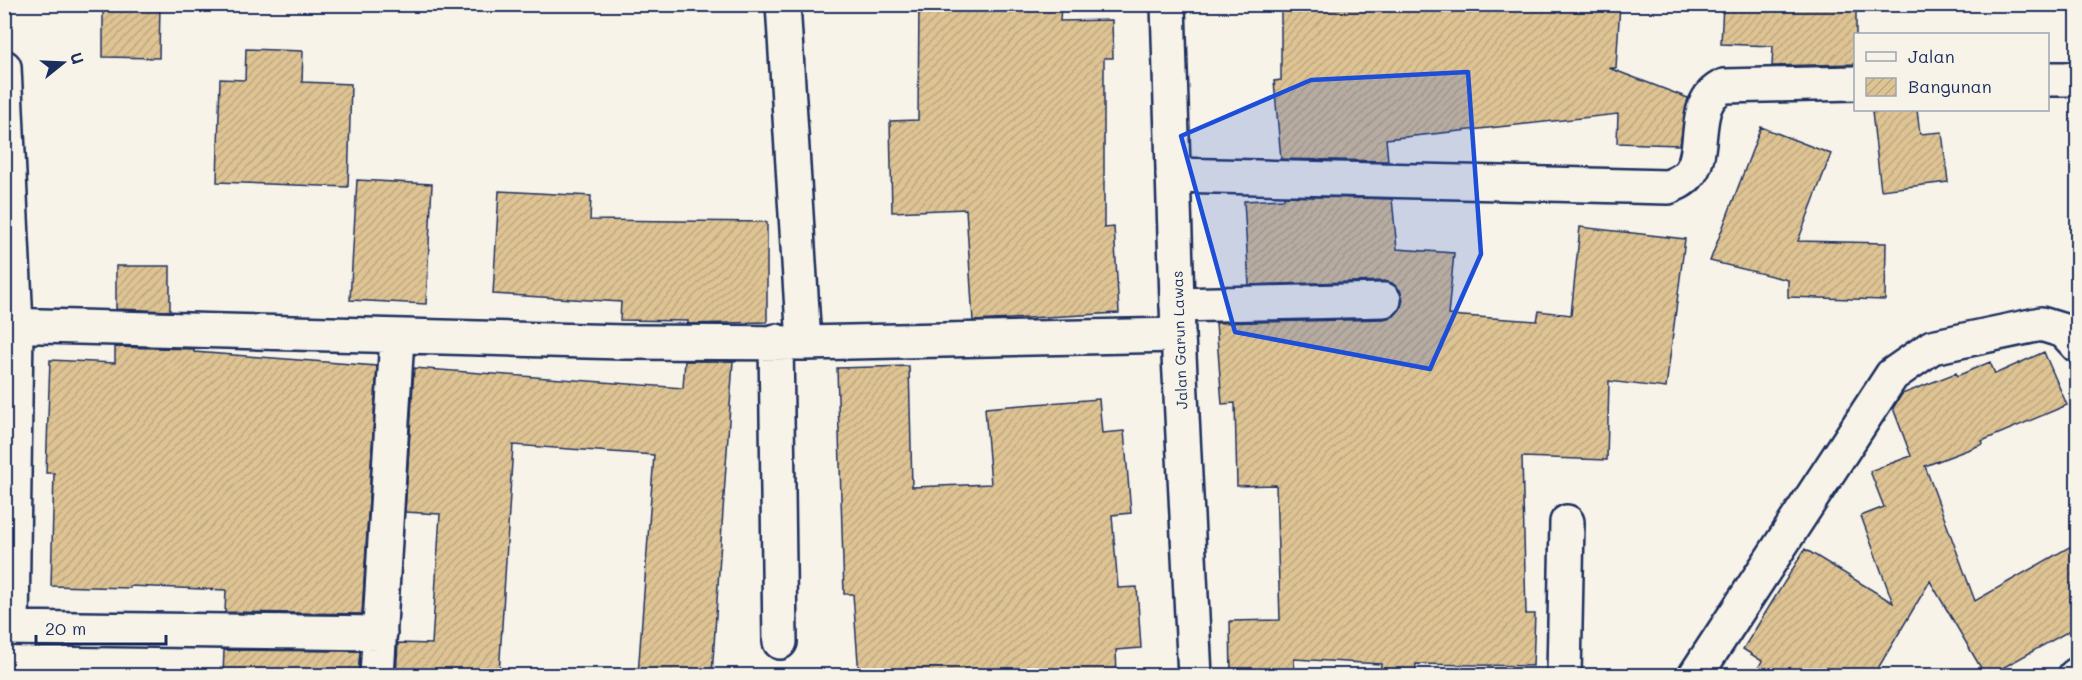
<svg xmlns="http://www.w3.org/2000/svg" width="2082" height="680" font-family="Mali,sans-serif">
	<style>
		.building { fill: url(#building-hatch); stroke: #1b2f5e; stroke-width: 1.5 }
		.lines { fill: none; stroke-linecap: round; stroke-linejoin: round }
		.minor-casing { stroke: #1b2f5e; stroke-width: 38 }
		.major-casing { stroke: #1b2f5e; stroke-width: 38 }
		.minor { stroke: #f7f3e8; stroke-width: 33 }
		.major { stroke: #f7f3e8; stroke-width: 33 }
		.marked { fill: #1d4ed8; fill-opacity: 0.2; stroke: #1d4ed8; stroke-width: 4.5; stroke-linejoin: round }
		.labels { text-anchor: middle; dominant-baseline: central; stroke-width: 4.5; stroke-linejoin: round; paint-order: stroke }
		.street-label { font-size: 15px; fill: #1b2f5e; stroke: #f7f3e8 }
	</style>
	<defs>
		<pattern id="building-hatch" width="6" height="6" patternUnits="userSpaceOnUse" patternTransform="scale(1.5)"><rect width="6" height="6" fill="#dec393"/><path d="M-1 1l2-2M0 6l6-6M5 7l2-2" fill="none" stroke="#bea881"/></pattern>
	</defs>
	<rect width="100%" height="100%" fill="#f7f3e8"/>
	<filter id="ink" filterUnits="userSpaceOnUse"><feTurbulence type="fractalNoise" baseFrequency=".0167" numOctaves="2"/><feDisplacementMap in="SourceGraphic" scale="12" xChannelSelector="R" yChannelSelector="G"/><feConvolveMatrix kernelMatrix="1 2 1 2 8 2 1 2 1" color-interpolation-filters="sRGB"/></filter>
	<g filter="url(#ink)">
		<path class="building" d="M 103,4 L 160,4 L 159,58 L 103,57 Z
			M 919,4 L 1061,4 L 1060,21 L 1112,20 L 1113,58 L 1104,58 L 1104,228 L 1114,227 L 1119,313 L 973,321 L 966,209 L 892,212 L 890,121 L 918,120 Z
			M 1281,4 L 1620,4 L 1616,68 L 1609,68 L 1688,98 L 1680,145 L 1617,143 L 1618,114 L 1386,139 L 1388,161 L 1281,159 L 1274,81 L 1281,80 Z
			M 1723,4 L 1856,4 L 1856,64 L 1772,66 L 1773,46 L 1721,44 Z
			M 246,49 L 303,51 L 302,82 L 351,84 L 348,187 L 217,182 L 220,79 L 245,80 Z
			M 1897,110 L 1917,110 L 1920,134 L 1942,132 L 1948,182 L 1881,190 L 1872,112 Z
			M 1761,127 L 1831,154 L 1798,241 L 1886,243 L 1885,300 L 1788,297 L 1788,280 L 1710,261 Z
			M 357,180 L 432,184 L 426,304 L 350,300 Z
			M 499,191 L 591,196 L 590,220 L 767,222 L 767,322 L 688,324 L 688,321 L 620,320 L 621,302 L 493,294 Z
			M 1284,196 L 1392,199 L 1397,249 L 1454,253 L 1448,315 L 1537,321 L 1539,311 L 1571,315 L 1580,227 L 1685,239 L 1666,388 L 1609,381 L 1607,460 L 1522,457 L 1526,614 L 1535,614 L 1533,666 L 1416,664 L 1415,675 L 1380,675 L 1381,664 L 1294,659 L 1295,675 L 1231,675 L 1230,621 L 1280,620 L 1276,485 L 1237,486 L 1235,403 L 1222,404 L 1216,323 L 1384,319 L 1394,316 L 1400,309 L 1403,300 L 1400,290 L 1392,283 L 1384,281 L 1249,285 L 1244,201 L 1284,199 Z
			M 116,266 L 170,266 L 170,311 L 116,309 Z
			M 115,347 L 194,349 L 194,352 L 377,366 L 362,614 L 225,612 L 226,590 L 130,586 L 130,588 L 51,586 L 54,473 L 46,473 L 50,360 L 115,363 Z
			M 2044,352 L 2067,405 L 1982,441 L 1983,444 L 1925,466 L 1975,601 L 2078,542 L 2078,626 L 1990,675 L 1985,675 L 1930,581 L 1874,675 L 1754,675 L 1762,661 L 1743,649 L 1805,549 L 1893,603 L 1861,516 L 1884,507 L 1870,471 L 1911,456 L 1893,408 L 1902,394 L 1956,373 L 1957,376 L 1990,362 L 1995,374 Z
			M 685,361 L 733,361 L 712,675 L 638,675 L 654,455 L 513,445 L 499,675 L 396,675 L 398,643 L 432,644 L 440,514 L 405,512 L 414,368 L 683,388 Z
			M 909,366 L 912,487 L 991,484 L 985,408 L 1099,399 L 1102,433 L 1124,431 L 1131,513 L 1112,515 L 1118,588 L 1137,587 L 1141,648 L 1116,650 L 1117,675 L 859,675 L 853,594 L 844,594 L 837,368 Z
			M 224,650 L 360,651 L 358,675 L 223,675 Z"/>
		<g class="lines">
			<g class="minor-casing">
				<path id="minor" d="M 783,4 L 804,343
					M 4,67 L 16,325 L 12,628
					M 2048,79 L 2078,79
					M 1173,175 L 1668,187 C 1675,184 1683,181 1688,175 C 1709,153 1688,102 1724,86 L 1856,83
					M 1177,305 L 1384,300
					M 4,325 L 623,342 L 804,343 L 1178,335
					M 776,341 L 780,642
					M 4,628 L 380,633
					M 377,676 L 397,337
					M 1564,676 L 1567,522
					M 1695,676 L 1892,375 L 1932,347 L 2041,324 L 2064,331 L 2078,346
					M 2075,676 L 2078,674"/>
			</g>
			<g class="major-casing">
				<path id="major" d="M 1168,4 L 1178,335 L 1195,676"/>
			</g>
			<use href="#minor" class="minor"/>
			<use href="#major" class="major"/>
		</g>
	</g>
	<path class="marked" d="M 1468,72 L 1481,254 L 1430,369 L 1235,332 L 1181,136 L 1311,80 Z"/>
	<g class="labels">
		<g class="street-label">
			<text transform="translate(1179 340) rotate(-92)">Jalan Garun Lawas</text>
		</g>
	</g>
	<rect width="2082" height="680" fill="none" stroke="#f7f3e8" stroke-width="24"/>
	<rect x="12" y="12" width="2058" height="656" fill="none" stroke="#1b2f5e" stroke-width="2" filter="url(#ink)"/>
	<rect x="1854" y="33" width="195" height="78" fill="#f7f3e8" stroke="#9fa5b1" stroke-width="1.5"/>
	<rect x="1866" y="52" width="30" height="9" fill="#f7f3e8" stroke="#9fa5b1" stroke-width="1.5"/>
	<text x="1908" y="63" font-size="18" fill="#1b2f5e">Jalan</text>
	<rect x="1866" y="78" width="30" height="18" fill="url(#building-hatch)" stroke="#9fa5b1" stroke-width="1.5"/>
	<text x="1908" y="93" font-size="18" fill="#1b2f5e">Bangunan</text>
	<g transform="translate(63 63) rotate(72)" stroke="#f7f3e8" stroke-width="4.5" paint-order="stroke">
	<path d="M0-4.5L10 22L0 15L-10 22Z" fill="#1b2f5e"/>
	<text y="-9" font-size="16" font-weight="bold" text-anchor="middle" fill="#1b2f5e">U</text>
	</g>
	<path d="M36 635v9h130v-9" fill="none" stroke="#1b2f5e" stroke-width="3"/>
	<text x="45" y="635" font-size="18" fill="#1b2f5e" stroke="#f7f3e8" stroke-width="4.5" paint-order="stroke">20 m</text>
</svg>
